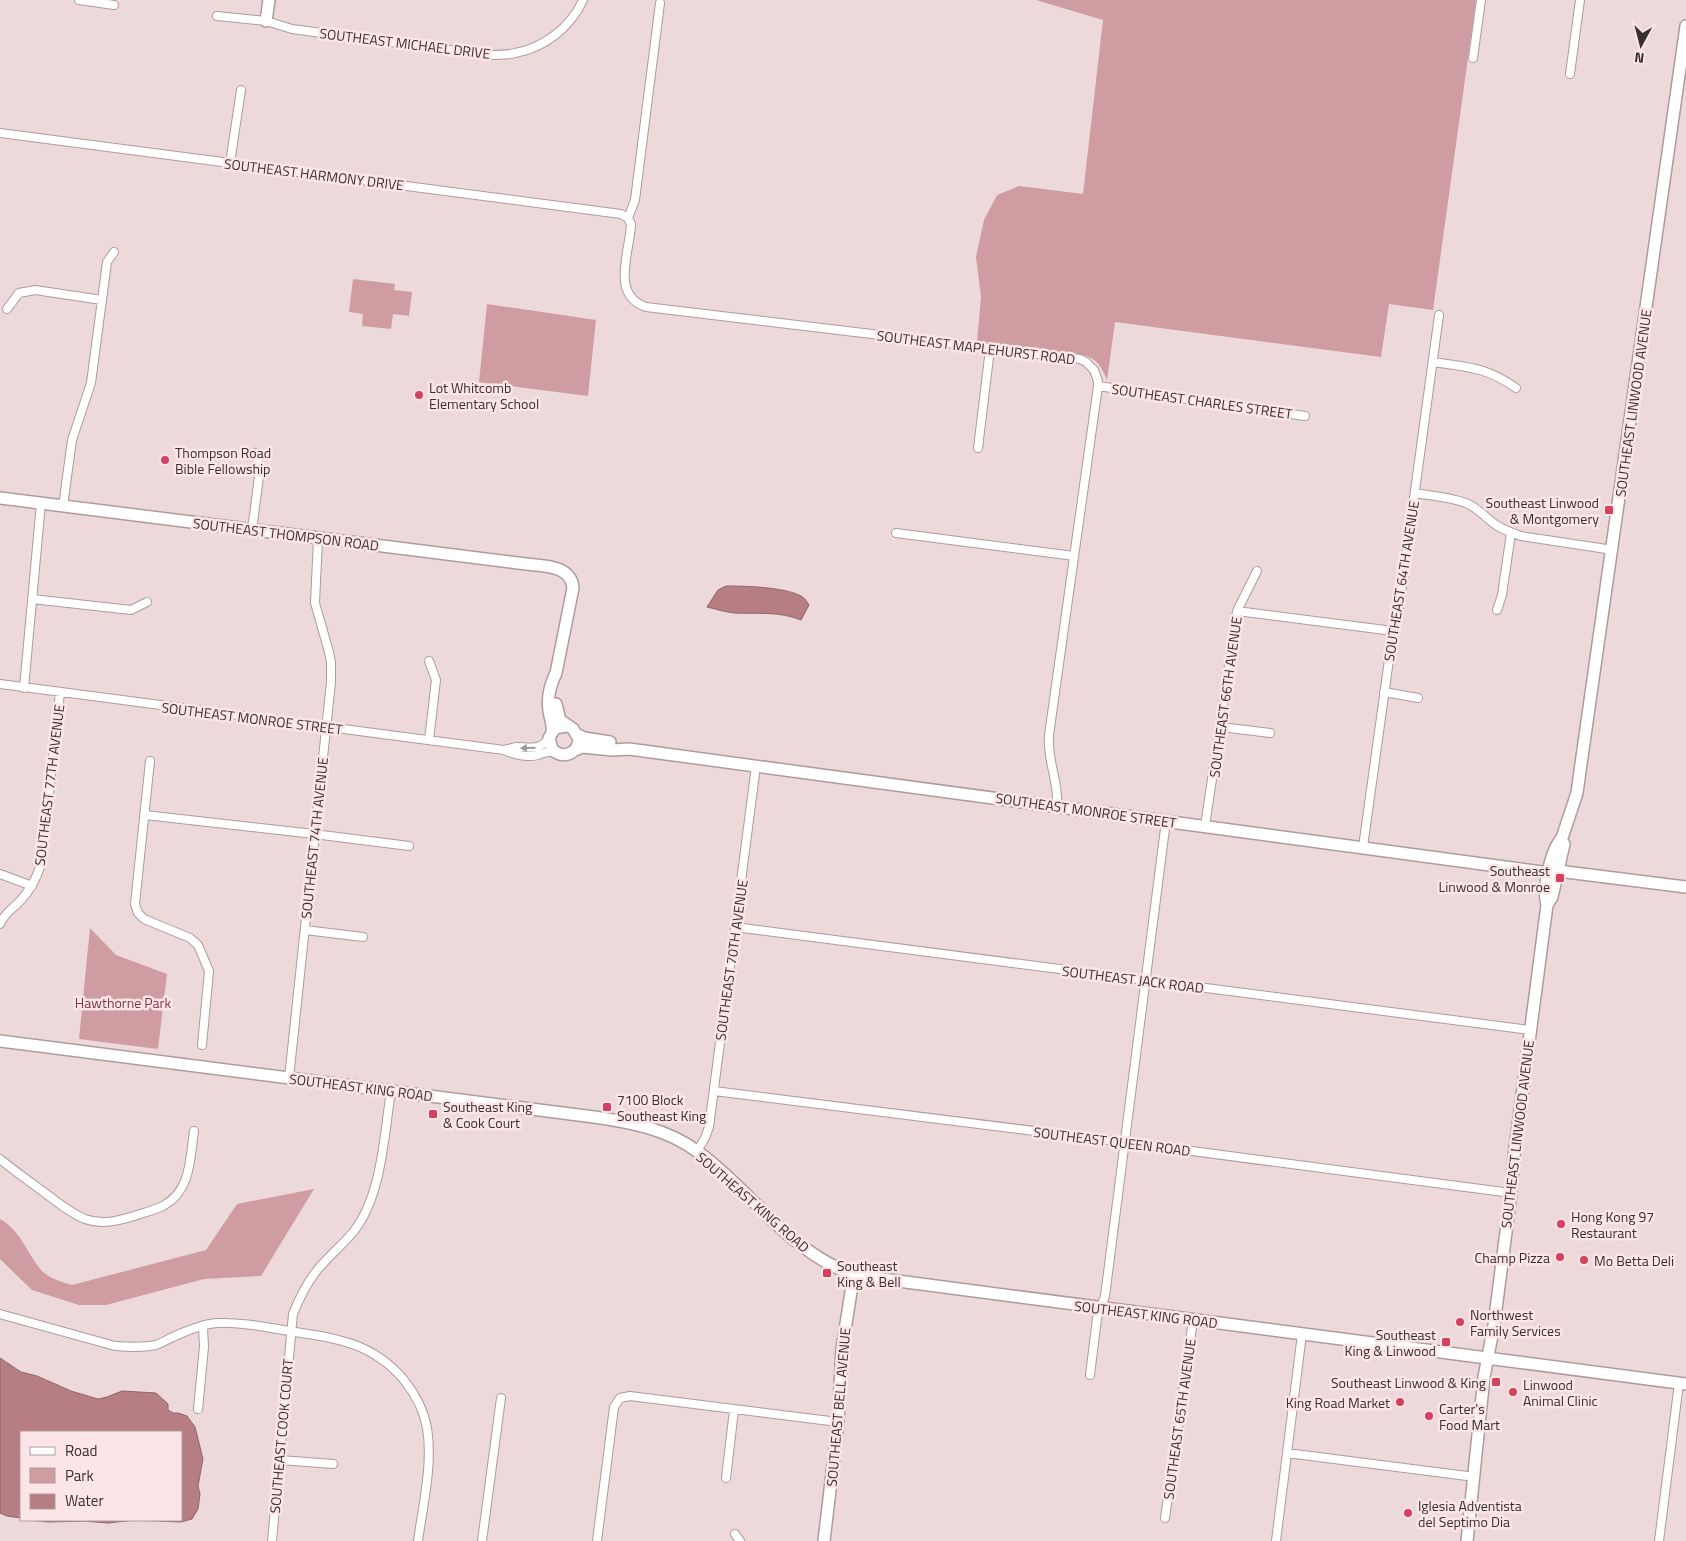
<svg xmlns="http://www.w3.org/2000/svg" width="1686" height="1541" font-family="'Titillium Web',sans-serif">
	<style>
		.green { fill: #cf9da1 }
		.water { fill: #b67d82; stroke: #906669 }
		.lines { fill: none; stroke-linecap: round; stroke-linejoin: round }
		.street-casing { stroke: #af9b9c; stroke-width: 10 }
		.secondary-casing { stroke: #af9b9c; stroke-width: 14 }
		.street { stroke: #fff; stroke-width: 8 }
		.secondary { stroke: #fff; stroke-width: 11 }
		.oneway { fill: #9c9898 }
		.poi-dot { fill: #d3425e; stroke: #fbe5e7; stroke-width: 2 }
		.labels { text-anchor: middle; dominant-baseline: central; stroke-width: 5; stroke-linejoin: round; paint-order: stroke }
		.street-label { font-size: 14px; fill: #383030; stroke: #fbe5e7 }
		.poi-label { font-size: 14px; fill: #383030; stroke: #fbe5e7; text-anchor: start }
		.park-label { font-size: 14px; fill: #813842; stroke: #fbe5e7 }
	</style>
	<rect width="100%" height="100%" fill="#edd8da"/>
	<path class="green" d="M 1036,0 L 1476,0 L 1433,310 L 1389,304 L 1381,357 L 1115,322 L 1107,380 C 1100,364 1097,358 1079,354 L 977,342 L 981,297 L 976,257 L 984,220 L 997,195 L 1019,186 L 1083,194 L 1103,20 Z
		M 353,279 L 395,284 L 394,290 L 412,292 L 409,316 L 393,314 L 391,329 L 362,326 L 363,314 L 349,312 Z
		M 487,304 L 596,320 L 588,396 L 479,382 Z
		M 90,928 L 116,955 L 167,974 L 158,1049 L 79,1039 Z
		M 314,1189 L 261,1276 L 204,1279 L 106,1305 L 79,1305 L 32,1290 L 0,1259 L 0,1219 C 22,1231 27,1255 43,1272 C 51,1279 62,1282 72,1285 L 206,1250 L 237,1204 Z"/>
	<path class="water" d="M 726,586 C 746,586 784,587 801,596 C 805,598 807,602 809,605 L 801,620 C 779,611 757,614 734,613 C 725,612 716,609 707,607 L 718,590 Z
		M 0,1358 L 21,1372 L 37,1376 L 71,1391 L 98,1399 L 107,1397 L 122,1391 L 156,1393 L 168,1404 L 168,1410 L 173,1413 L 178,1413 L 187,1416 L 195,1427 L 203,1459 L 198,1486 L 200,1494 L 198,1509 L 192,1519 L 181,1522 L 135,1520 L 108,1523 L 84,1521 L 48,1522 L 31,1520 L 181,1520 L 181,1432 L 21,1432 L 21,1518 L 7,1516 L 0,1513 Z"/>
	<g class="lines">
		<g class="street-casing">
			<path id="street" d="M 79,0 L 114,5
				M 217,16 L 266,21 L 292,29 L 488,55 C 497,55 507,55 515,53 C 544,48 571,27 583,0
				M 1473,58 L 1481,0
				M 1570,74 L 1580,0
				M 0,133 L 621,214 L 628,218 L 631,224 C 630,252 610,295 646,307 L 1080,359 L 1086,362 L 1094,370 L 1098,381 L 1098,386 L 1049,735 C 1047,762 1059,781 1057,806
				M 230,163 L 241,90
				M 628,218 L 635,200 L 660,3
				M 7,309 L 19,293 L 35,290 L 102,300
				M 1433,362 C 1468,367 1486,367 1516,388
				M 1098,386 L 1305,416
				M 978,448 L 990,349
				M 1415,493 C 1432,496 1452,497 1468,504 C 1479,509 1486,518 1496,525 C 1504,530 1512,533 1521,536 L 1613,550
				M 63,506 L 72,440 L 91,383 L 107,262 L 114,252
				M 252,530 L 260,469 L 255,453
				M 896,533 L 1074,556
				M 32,599 L 131,610 L 147,602
				M 1497,610 L 1502,595 L 1511,533
				M 1237,611 L 1393,631
				M 429,661 L 436,680 L 429,740
				M 0,684 L 504,750 C 515,755 526,758 538,755 C 544,753 547,751 554,752
				M 24,688 L 41,503
				M 1384,692 L 1418,698
				M 1221,727 L 1270,733
				M 504,750 C 508,749 512,748 516,747 C 529,747 540,751 549,738
				M 150,761 L 135,904 L 138,913 L 144,919 L 190,938 L 198,945 L 209,971 L 202,1045
				M 145,815 L 314,834 L 409,846
				M 1205,826 L 1237,611 L 1257,571
				M 1363,847 L 1393,631 L 1398,615 L 1439,315
				M 0,874 L 32,886
				M 0,924 C 4,913 14,908 21,900 C 31,889 37,877 41,864 L 60,693
				M 735,927 L 1530,1030
				M 305,930 L 363,937
				M 289,1078 L 331,682 L 331,662 L 329,652 L 315,603 L 318,539
				M 714,1091 L 1123,1142 L 1511,1193
				M 697,1151 L 705,1138 L 709,1127 L 756,766
				M 0,1159 C 16,1172 33,1184 49,1196 C 61,1205 72,1214 85,1219 C 102,1225 118,1221 134,1216 C 143,1213 154,1210 163,1206 C 191,1191 190,1159 194,1131
				M 0,1314 L 115,1346 C 129,1347 142,1348 156,1345 C 162,1343 168,1339 173,1337 C 186,1331 203,1324 217,1323 C 241,1322 265,1327 289,1331 C 335,1338 372,1342 404,1380 C 415,1394 424,1410 427,1428 C 433,1464 423,1504 418,1541
				M 1090,1375 L 1097,1318 L 1105,1296 L 1166,821
				M 198,1409 L 204,1347 L 203,1327
				M 1287,1453 L 1475,1477
				M 280,1460 L 333,1464
				M 726,1478 L 734,1410
				M 1165,1518 L 1193,1320
				M 735,1534 L 740,1541
				M 272,1541 L 293,1314 C 299,1299 305,1286 315,1273 C 326,1258 342,1246 354,1231 C 382,1195 384,1135 391,1091
				M 482,1541 L 501,1398
				M 597,1541 L 614,1407 L 620,1398 L 630,1396 L 838,1422
				M 1276,1541 L 1302,1334
				M 1659,1541 L 1679,1383"/>
		</g>
		<g class="secondary-casing">
			<path id="secondary" d="M 266,21 L 269,0
				M 0,498 L 526,564 C 544,566 571,565 573,588 L 556,673 C 550,685 547,698 549,711 C 550,718 553,724 552,731
				M 556,704 L 560,720 L 573,729 L 579,739 C 578,754 562,760 552,749 L 549,738 L 555,728 L 566,726
				M 578,735 L 584,738 L 610,742
				M 575,750 L 582,747 L 612,750 L 629,749 L 1549,873
				M 1558,871 L 1686,887
				M 1547,905 L 1552,897 L 1564,844
				M 0,1041 L 594,1117 C 630,1122 668,1129 698,1152 C 749,1189 783,1244 842,1270 C 853,1274 864,1276 875,1278 L 1686,1384
				M 824,1541 L 838,1422 L 842,1349 L 854,1273
				M 1467,1541 L 1484,1377 L 1494,1325 L 1511,1193 L 1514,1156 L 1547,905 C 1542,889 1551,850 1562,838 L 1577,793 L 1581,764 L 1686,26"/>
		</g>
		<use href="#street" class="street"/>
		<use href="#secondary" class="secondary"/>
	</g>
	<defs><path id="oneway-solid" d="M-6-.8H1V-3.2L6.5 0L1 3.2V.8H-6Z" transform="scale(1.25)"/></defs>
	<use class="oneway" href="#oneway-solid" transform="translate(528 748) rotate(178)"/>
	<g class="poi-dot">
		<circle cx="419" cy="395" r="5"/>
		<circle cx="165" cy="460" r="5"/>
		<rect x="1604" y="505" width="10" height="10" rx="2.5"/>
		<rect x="1555" y="873" width="10" height="10" rx="2.5"/>
		<rect x="602" y="1102" width="10" height="10" rx="2.5"/>
		<rect x="428" y="1109" width="10" height="10" rx="2.5"/>
		<circle cx="1561" cy="1224" r="5"/>
		<circle cx="1560" cy="1257" r="5"/>
		<circle cx="1584" cy="1260" r="5"/>
		<rect x="822" y="1268" width="10" height="10" rx="2.5"/>
		<circle cx="1460" cy="1322" r="5"/>
		<rect x="1441" y="1337" width="10" height="10" rx="2.5"/>
		<rect x="1491" y="1377" width="10" height="10" rx="2.5"/>
		<circle cx="1513" cy="1392" r="5"/>
		<circle cx="1400" cy="1402" r="5"/>
		<circle cx="1429" cy="1416" r="5"/>
		<circle cx="1408" cy="1513" r="5"/>
	</g>
	<g class="labels">
		<g class="street-label">
			<text transform="translate(405 43) rotate(7)">SOUTHEAST MICHAEL DRIVE</text>
			<text transform="translate(314 174) rotate(7)">SOUTHEAST HARMONY DRIVE</text>
			<text transform="translate(976 347) rotate(7)">SOUTHEAST MAPLEHURST ROAD</text>
			<text transform="translate(1202 401) rotate(8)">SOUTHEAST CHARLES STREET</text>
			<text transform="translate(1633 403) rotate(-82)">SOUTHEAST LINWOOD AVENUE</text>
			<text transform="translate(286 534) rotate(7)">SOUTHEAST THOMPSON ROAD</text>
			<text transform="translate(1401 581) rotate(-81)">SOUTHEAST 64TH AVENUE</text>
			<text transform="translate(1225 697) rotate(-82)">SOUTHEAST 66TH AVENUE</text>
			<text transform="translate(252 718) rotate(7)">SOUTHEAST MONROE STREET</text>
			<text transform="translate(49 785) rotate(-83)">SOUTHEAST 77TH AVENUE</text>
			<text transform="translate(1086 810) rotate(8)">SOUTHEAST MONROE STREET</text>
			<text transform="translate(314 838) rotate(-84)">SOUTHEAST 74TH AVENUE</text>
			<text transform="translate(731 960) rotate(-82)">SOUTHEAST 70TH AVENUE</text>
			<text transform="translate(1133 979) rotate(7)">SOUTHEAST JACK ROAD</text>
			<text transform="translate(361 1087) rotate(7)">SOUTHEAST KING ROAD</text>
			<text transform="translate(1517 1134) rotate(-83)">SOUTHEAST LINWOOD AVENUE</text>
			<text transform="translate(1112 1141) rotate(7)">SOUTHEAST QUEEN ROAD</text>
			<text transform="translate(753 1202) rotate(41)">SOUTHEAST KING ROAD</text>
			<text transform="translate(1146 1314) rotate(7)">SOUTHEAST KING ROAD</text>
			<text transform="translate(838 1407) rotate(-85)">SOUTHEAST BELL AVENUE</text>
			<text transform="translate(1179 1419) rotate(-82)">SOUTHEAST 65TH AVENUE</text>
			<text transform="translate(281 1436) rotate(-85)">SOUTHEAST COOK COURT</text>
		</g>
		<g class="poi-label">
			<text x="429" y="387">Lot Whitcomb<tspan x="429" dy="16">Elementary School</tspan></text>
			<text x="175" y="452">Thompson Road<tspan x="175" dy="16">Bible Fellowship</tspan></text>
			<text x="1599" y="502" text-anchor="end">Southeast Linwood<tspan x="1599" dy="16">&amp; Montgomery</tspan></text>
			<text x="1550" y="870" text-anchor="end">Southeast<tspan x="1550" dy="16">Linwood &amp; Monroe</tspan></text>
			<text x="617" y="1099">7100 Block<tspan x="617" dy="16">Southeast King</tspan></text>
			<text x="443" y="1106">Southeast King<tspan x="443" dy="16">&amp; Cook Court</tspan></text>
			<text x="1571" y="1216">Hong Kong 97<tspan x="1571" dy="16">Restaurant</tspan></text>
			<text x="1550" y="1257" text-anchor="end">Champ Pizza</text>
			<text x="1594" y="1260">Mo Betta Deli</text>
			<text x="837" y="1265">Southeast<tspan x="837" dy="16">King &amp; Bell</tspan></text>
			<text x="1470" y="1314">Northwest<tspan x="1470" dy="16">Family Services</tspan></text>
			<text x="1436" y="1334" text-anchor="end">Southeast<tspan x="1436" dy="16">King &amp; Linwood</tspan></text>
			<text x="1486" y="1382" text-anchor="end">Southeast Linwood &amp; King</text>
			<text x="1523" y="1384">Linwood<tspan x="1523" dy="16">Animal Clinic</tspan></text>
			<text x="1390" y="1402" text-anchor="end">King Road Market</text>
			<text x="1439" y="1408">Carter's<tspan x="1439" dy="16">Food Mart</tspan></text>
			<text x="1418" y="1505">Iglesia Adventista<tspan x="1418" dy="16">del Septimo Dia</tspan></text>
		</g>
		<g class="park-label">
			<text x="123" y="1002">Hawthorne Park</text>
		</g>
	</g>
	<rect x="20" y="1431" width="162" height="90" fill="#fbe5e7" stroke="#ad9d9e"/>
	<rect x="30" y="1447" width="25" height="8" fill="#ffffff" stroke="#ad9d9e"/>
	<text x="65" y="1456" font-size="15" fill="#383030">Road</text>
	<rect x="30" y="1468" width="25" height="15" fill="#cf9da1" stroke="#ad9d9e"/>
	<text x="65" y="1481" font-size="15" fill="#383030">Park</text>
	<rect x="30" y="1494" width="25" height="15" fill="#b67d82" stroke="#ad9d9e"/>
	<text x="65" y="1506" font-size="15" fill="#383030">Water</text>
	<g transform="translate(1641 45) rotate(187)" stroke="#fbe5e7" stroke-width="4" paint-order="stroke">
	<path d="M0-4L9 19L0 12L-9 19Z" fill="#383030"/>
	<text y="-8" font-size="14" font-weight="bold" text-anchor="middle" fill="#383030">N</text>
	</g>
</svg>
